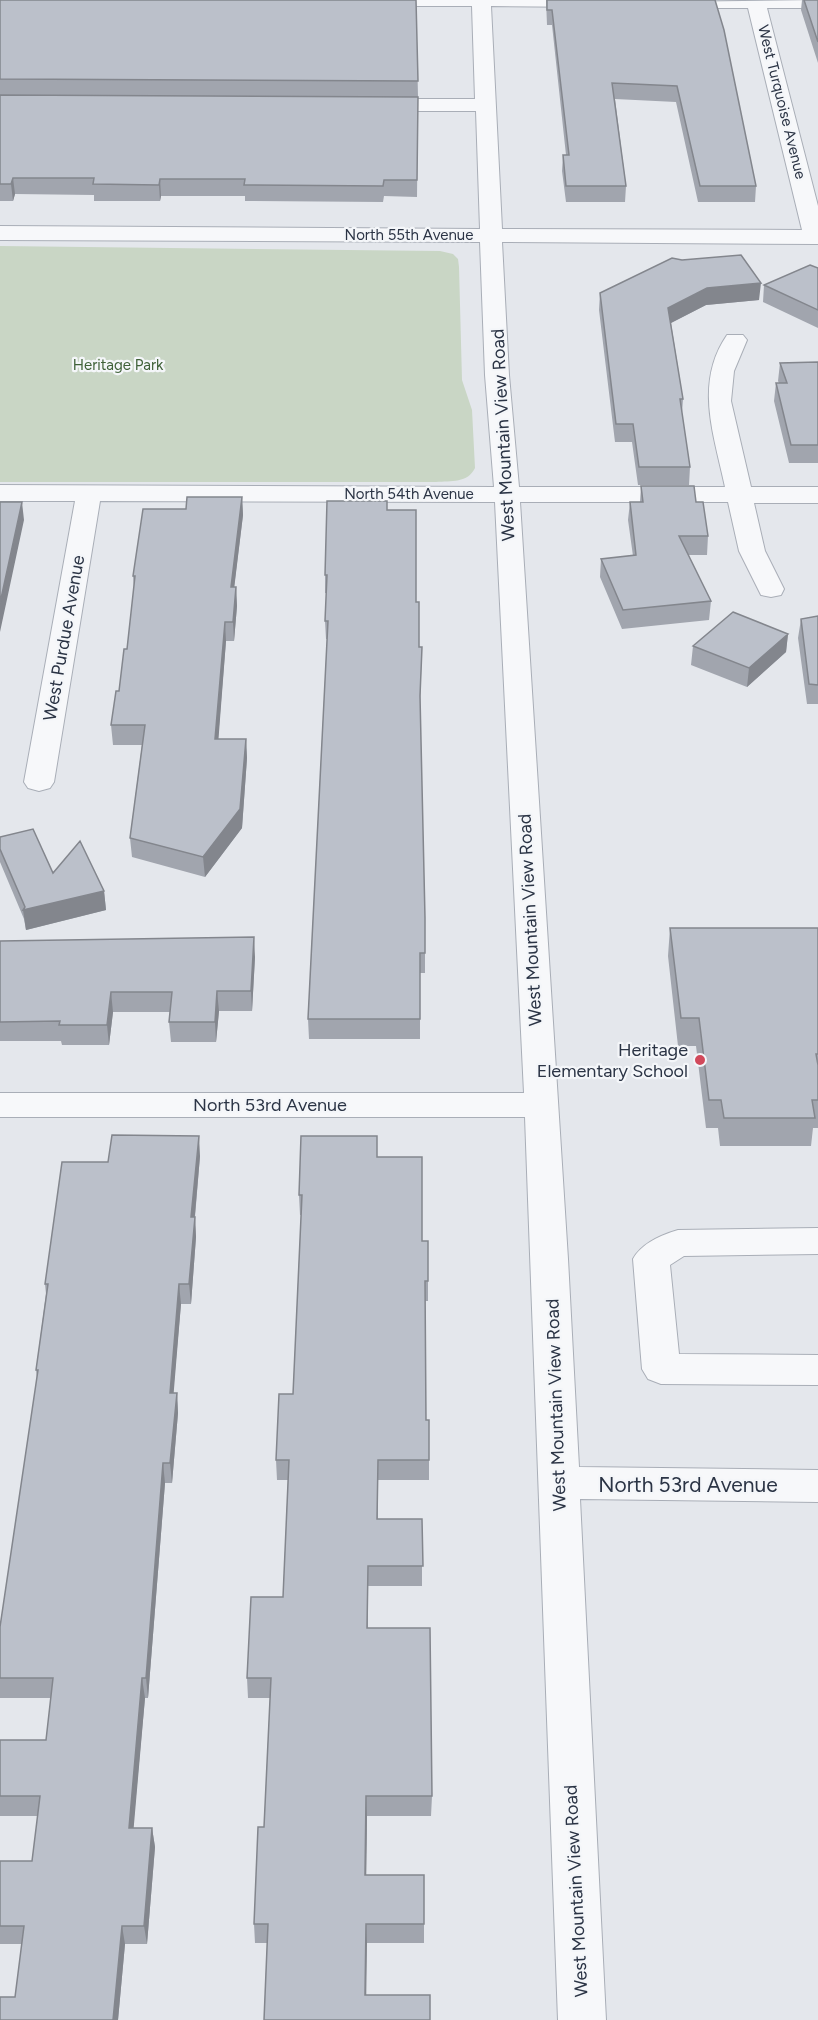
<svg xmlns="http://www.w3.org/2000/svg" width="818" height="2020" font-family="Figtree,sans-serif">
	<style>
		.green { fill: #c9d6c5 }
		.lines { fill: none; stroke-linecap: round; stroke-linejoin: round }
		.minor-casing { stroke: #a9aeb7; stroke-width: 2 }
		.minor { fill: #f7f8fa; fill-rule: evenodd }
		.wall { fill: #a1a5ae }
		.shaded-wall { fill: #83868d }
		.building { fill: #bbc0ca; stroke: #83868d; stroke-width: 1.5 }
		.poi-dot { fill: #d1495b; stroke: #f4f6f9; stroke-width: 2 }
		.labels { text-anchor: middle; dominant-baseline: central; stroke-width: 4.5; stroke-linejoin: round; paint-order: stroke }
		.far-street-label { font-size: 15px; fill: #2b3445; stroke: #f4f6f9 }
		.far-park-label { font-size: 15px; fill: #3f6138; stroke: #f4f6f9 }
		.street-label { font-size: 18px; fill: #2b3445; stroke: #f4f6f9 }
		.poi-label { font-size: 18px; fill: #2b3445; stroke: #f4f6f9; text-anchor: end }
		.near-street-label { font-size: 21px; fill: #2b3445; stroke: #f4f6f9 }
	</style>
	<rect width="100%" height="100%" fill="#e4e7ec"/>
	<path class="green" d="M 0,246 L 440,251 L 453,254 L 458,259 L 459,267 L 462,380 L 472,410 L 475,468 C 468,483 451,481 436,482 L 0,482 Z"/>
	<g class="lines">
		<g class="minor-casing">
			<path id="minor" d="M 293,0 L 600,0 L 598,5 L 591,7 L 491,6 L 502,229 L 802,230 L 748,8 L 670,8 L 661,2 L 818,0 L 818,8 L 767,8 L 818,206 L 818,244 L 502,242 L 509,375 L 519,487 L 725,487 C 714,435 694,383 727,335 L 743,335 L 747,340 L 734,371 L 731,401 L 751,487 L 818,487 L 818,503 L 754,503 L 765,551 L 784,589 L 781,595 L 771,597 L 761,595 L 739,551 L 728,502 L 520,502 L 568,1259 L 579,1467 L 818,1470 L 818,1502 L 580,1499 L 606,2020 L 558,2020 L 525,1117 L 0,1117 L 0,1093 L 524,1093 L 495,502 L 100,501 L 54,782 L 50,788 L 39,791 L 28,788 L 24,782 L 75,501 L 0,501 L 0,485 L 494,487 L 485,375 L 480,242 L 0,240 L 0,226 L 480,229 L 476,111 L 374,111 L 367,109 L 364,105 L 367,101 L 374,99 L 475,99 L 472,6 L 302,6 Z
				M 818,1228 L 818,1254 L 684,1256 L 670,1265 L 679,1354 L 818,1355 L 818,1385 L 661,1384 L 648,1379 L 642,1369 L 633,1259 C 642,1243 661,1235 678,1230 Z"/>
		</g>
		<use href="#minor" class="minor"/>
	</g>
	<path class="wall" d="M 0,0 L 416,0 L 418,97 L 0,95 Z
		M 546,0 L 715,0 L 756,186 L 755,202 L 698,202 L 676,102 L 615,99 L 626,186 L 625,202 L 566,202 L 562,171 L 563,155 L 566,155 L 552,25 L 547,25 Z
		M 802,0 L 818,0 L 818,63 L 801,10 Z
		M 0,95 L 418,97 L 417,197 L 384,196 L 383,202 L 245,201 L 245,196 L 161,196 L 160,201 L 94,201 L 94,195 L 15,194 L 13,201 L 0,201 Z
		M 818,268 L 818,328 L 763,302 L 764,285 Z
		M 600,293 L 759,300 L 706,305 L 671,323 L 683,399 L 682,413 L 690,467 L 689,485 L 638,485 L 632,442 L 615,442 L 599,310 Z
		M 818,362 L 818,463 L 789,463 L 774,401 L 776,383 L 779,383 L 778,381 L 780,363 Z
		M 641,486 L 696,502 L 708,536 L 707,555 L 688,555 L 711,601 L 709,620 L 622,629 L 600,577 L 601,559 L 633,556 L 628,520 L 630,502 L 640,502 Z
		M 242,497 L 243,515 L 234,587 L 236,587 L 237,606 L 234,641 L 226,641 L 218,739 L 246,739 L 247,758 L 242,828 L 205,877 L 132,857 L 130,838 L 142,745 L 113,745 L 111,725 L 119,691 L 127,649 L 134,588 L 133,576 L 186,509 Z
		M 387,510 L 416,602 L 419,647 L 422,647 L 420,707 L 425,918 L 425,973 L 420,973 L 420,1039 L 309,1039 L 308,1019 L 327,639 L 326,639 L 325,621 L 327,593 L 325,593 L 325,575 Z
		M 818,616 L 818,704 L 807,704 L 798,638 L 801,619 Z
		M 788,634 L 786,652 L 747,687 L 691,665 L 693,646 Z
		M 0,837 L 53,873 L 104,891 L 106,910 L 26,930 L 24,919 L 0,862 Z
		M 670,928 L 818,928 L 818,1128 L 813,1128 L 811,1146 L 720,1146 L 718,1128 L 706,1128 L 696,1046 L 678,1046 L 668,956 Z
		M 0,941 L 255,957 L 252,1011 L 219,1011 L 216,1042 L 171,1042 L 169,1022 L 170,1012 L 113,1012 L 109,1045 L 62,1045 L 61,1041 L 0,1041 Z
		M 200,1156 L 195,1217 L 196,1237 L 191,1304 L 181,1304 L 173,1393 L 177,1393 L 178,1413 L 172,1483 L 165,1483 L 148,1698 L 145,1698 L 133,1828 L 152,1828 L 155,1847 L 147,1944 L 125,1944 L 118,2020 L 0,2020 L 15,1997 L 22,1944 L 0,1944 L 0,1861 L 32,1861 L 38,1816 L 0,1816 L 0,1740 L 46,1740 L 51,1698 L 0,1698 L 0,1627 L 37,1378 L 36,1370 L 46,1294 L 45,1284 L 108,1162 Z
		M 377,1157 L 422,1241 L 428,1241 L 428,1301 L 425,1301 L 426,1420 L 429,1420 L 429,1480 L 378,1480 L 378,1519 L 422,1519 L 422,1586 L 368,1586 L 368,1628 L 432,1796 L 431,1816 L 367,1816 L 366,1875 L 424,1924 L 424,1943 L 367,1943 L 264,2020 L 267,1943 L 255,1943 L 254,1924 L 264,1827 L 270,1698 L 248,1698 L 247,1678 L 283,1597 L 288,1480 L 277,1480 L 276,1460 L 293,1394 L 301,1215 L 300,1215 L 299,1195 Z"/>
	<path class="shaded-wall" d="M 13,178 L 15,194 L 13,201 L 11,184 Z
		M 160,179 L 161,196 L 160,201 L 159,185 Z
		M 761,283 L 759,300 L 706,305 L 667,325 L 668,308 L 707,288 Z
		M 242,497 L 243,515 L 232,606 L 231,587 Z
		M 22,502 L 24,520 L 0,632 L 0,603 Z
		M 236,587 L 237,606 L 234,641 L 233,622 Z
		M 225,622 L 226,641 L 217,758 L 215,739 Z
		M 788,634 L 786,652 L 747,687 L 749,668 Z
		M 246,739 L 247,758 L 242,828 L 205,877 L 203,857 Z
		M 104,891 L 106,910 L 26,930 L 23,910 Z
		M 254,937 L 255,957 L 252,1011 L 251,991 Z
		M 217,991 L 219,1011 L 216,1042 L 215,1022 Z
		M 111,992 L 113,1012 L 109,1045 L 107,1025 Z
		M 199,1136 L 200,1156 L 193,1237 L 191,1217 Z
		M 195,1217 L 196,1237 L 191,1304 L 189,1284 Z
		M 179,1284 L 181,1304 L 172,1413 L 170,1393 Z
		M 177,1393 L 178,1413 L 172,1483 L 170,1463 Z
		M 163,1463 L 165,1483 L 148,1698 L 146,1678 Z
		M 142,1678 L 145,1698 L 132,1847 L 129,1828 Z
		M 366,1796 L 367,1816 L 366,1894 L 365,1875 Z
		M 152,1828 L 155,1847 L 147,1944 L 144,1926 Z
		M 366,1924 L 367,1943 L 366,2013 L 365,1995 Z
		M 122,1926 L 125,1944 L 118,2020 L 113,2020 Z"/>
	<path class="building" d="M 0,0 L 416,0 L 418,81 L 0,79 Z
		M 547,0 L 715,0 L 724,30 L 756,186 L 700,186 L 677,86 L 612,83 L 626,186 L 566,186 L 563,155 L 569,155 L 552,10 L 547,10 Z
		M 804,0 L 818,0 L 818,42 Z
		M 0,95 L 418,97 L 417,180 L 384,180 L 383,186 L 244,185 L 245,179 L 160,179 L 159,185 L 93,184 L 94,178 L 13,178 L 11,184 L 0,184 Z
		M 741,255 L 761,283 L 707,288 L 668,308 L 683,399 L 680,399 L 690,467 L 639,467 L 633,424 L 616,424 L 600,293 L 672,258 L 682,260 Z
		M 810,265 L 818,268 L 818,310 L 764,285 Z
		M 818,362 L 818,445 L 791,445 L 776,383 L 787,383 L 780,363 Z
		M 641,486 L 694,486 L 696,502 L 703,502 L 708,536 L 679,536 L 711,601 L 623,610 L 601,559 L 636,555 L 630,502 L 643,502 Z
		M 187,497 L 242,497 L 231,587 L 236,587 L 233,622 L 225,622 L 215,739 L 246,739 L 240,809 L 203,857 L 130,838 L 145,725 L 111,725 L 116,691 L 119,691 L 124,649 L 127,649 L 135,576 L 133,576 L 143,509 L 186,509 Z
		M 327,501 L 387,501 L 387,510 L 416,510 L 416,602 L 419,602 L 419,647 L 422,647 L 420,696 L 425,918 L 425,953 L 420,953 L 420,1019 L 308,1019 L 328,621 L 325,621 L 327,575 L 325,575 Z
		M 0,502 L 22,502 L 0,603 Z
		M 733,612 L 788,634 L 749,668 L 693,646 Z
		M 818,616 L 818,685 L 809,684 L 801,619 Z
		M 33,829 L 53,873 L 80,841 L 104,891 L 23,910 L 25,907 L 0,849 L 0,837 Z
		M 670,928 L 818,928 L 818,1054 L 816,1054 L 818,1065 L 818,1100 L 812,1100 L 815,1118 L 724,1118 L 721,1100 L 709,1100 L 699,1018 L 681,1018 Z
		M 254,937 L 251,991 L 217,991 L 215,1022 L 169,1022 L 172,992 L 111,992 L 107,1025 L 59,1025 L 60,1021 L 0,1022 L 0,941 Z
		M 112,1135 L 199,1136 L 191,1217 L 195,1217 L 189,1284 L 179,1284 L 170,1393 L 177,1393 L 170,1463 L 163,1463 L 146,1678 L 142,1678 L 129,1828 L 152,1828 L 144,1926 L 122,1926 L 113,2020 L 0,2020 L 0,1997 L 15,1997 L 24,1926 L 0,1926 L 0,1861 L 32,1861 L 40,1796 L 0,1796 L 0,1740 L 46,1740 L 53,1678 L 0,1678 L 0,1627 L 38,1370 L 36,1370 L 48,1284 L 45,1284 L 62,1162 L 108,1162 Z
		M 301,1136 L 377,1136 L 377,1157 L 422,1157 L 422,1241 L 428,1241 L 428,1281 L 425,1281 L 426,1420 L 429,1420 L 429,1460 L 378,1460 L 377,1519 L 422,1519 L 423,1566 L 368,1566 L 367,1628 L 430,1628 L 432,1796 L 366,1796 L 365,1875 L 424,1875 L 424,1924 L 366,1924 L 365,1995 L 430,1995 L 430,2020 L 264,2020 L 268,1924 L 254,1924 L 258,1827 L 264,1827 L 271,1678 L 247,1678 L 251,1597 L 283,1597 L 289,1460 L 276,1460 L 279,1394 L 293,1394 L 302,1195 L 299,1195 Z"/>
	<circle class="poi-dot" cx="700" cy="1060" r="6"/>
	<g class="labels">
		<g class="far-street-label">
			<text transform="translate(782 102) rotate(76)">West Turquoise Avenue</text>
			<text x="409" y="235">North 55th Avenue</text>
			<text x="409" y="494">North 54th Avenue</text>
		</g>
		<g class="far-park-label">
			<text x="118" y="365">Heritage Park</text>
		</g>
		<g class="street-label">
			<text transform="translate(503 435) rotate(-93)">West Mountain View Road</text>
			<text transform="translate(64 638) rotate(-80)">West Purdue Avenue</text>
			<text transform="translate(530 920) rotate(-93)">West Mountain View Road</text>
			<text x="270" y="1105">North 53rd Avenue</text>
			<text transform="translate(556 1405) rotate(-92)">West Mountain View Road</text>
			<text transform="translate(576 1891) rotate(-93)">West Mountain View Road</text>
		</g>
		<g class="poi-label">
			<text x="688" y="1050">Heritage<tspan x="688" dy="21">Elementary School</tspan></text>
		</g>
		<g class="near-street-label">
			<text x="688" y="1484">North 53rd Avenue</text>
		</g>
	</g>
</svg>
